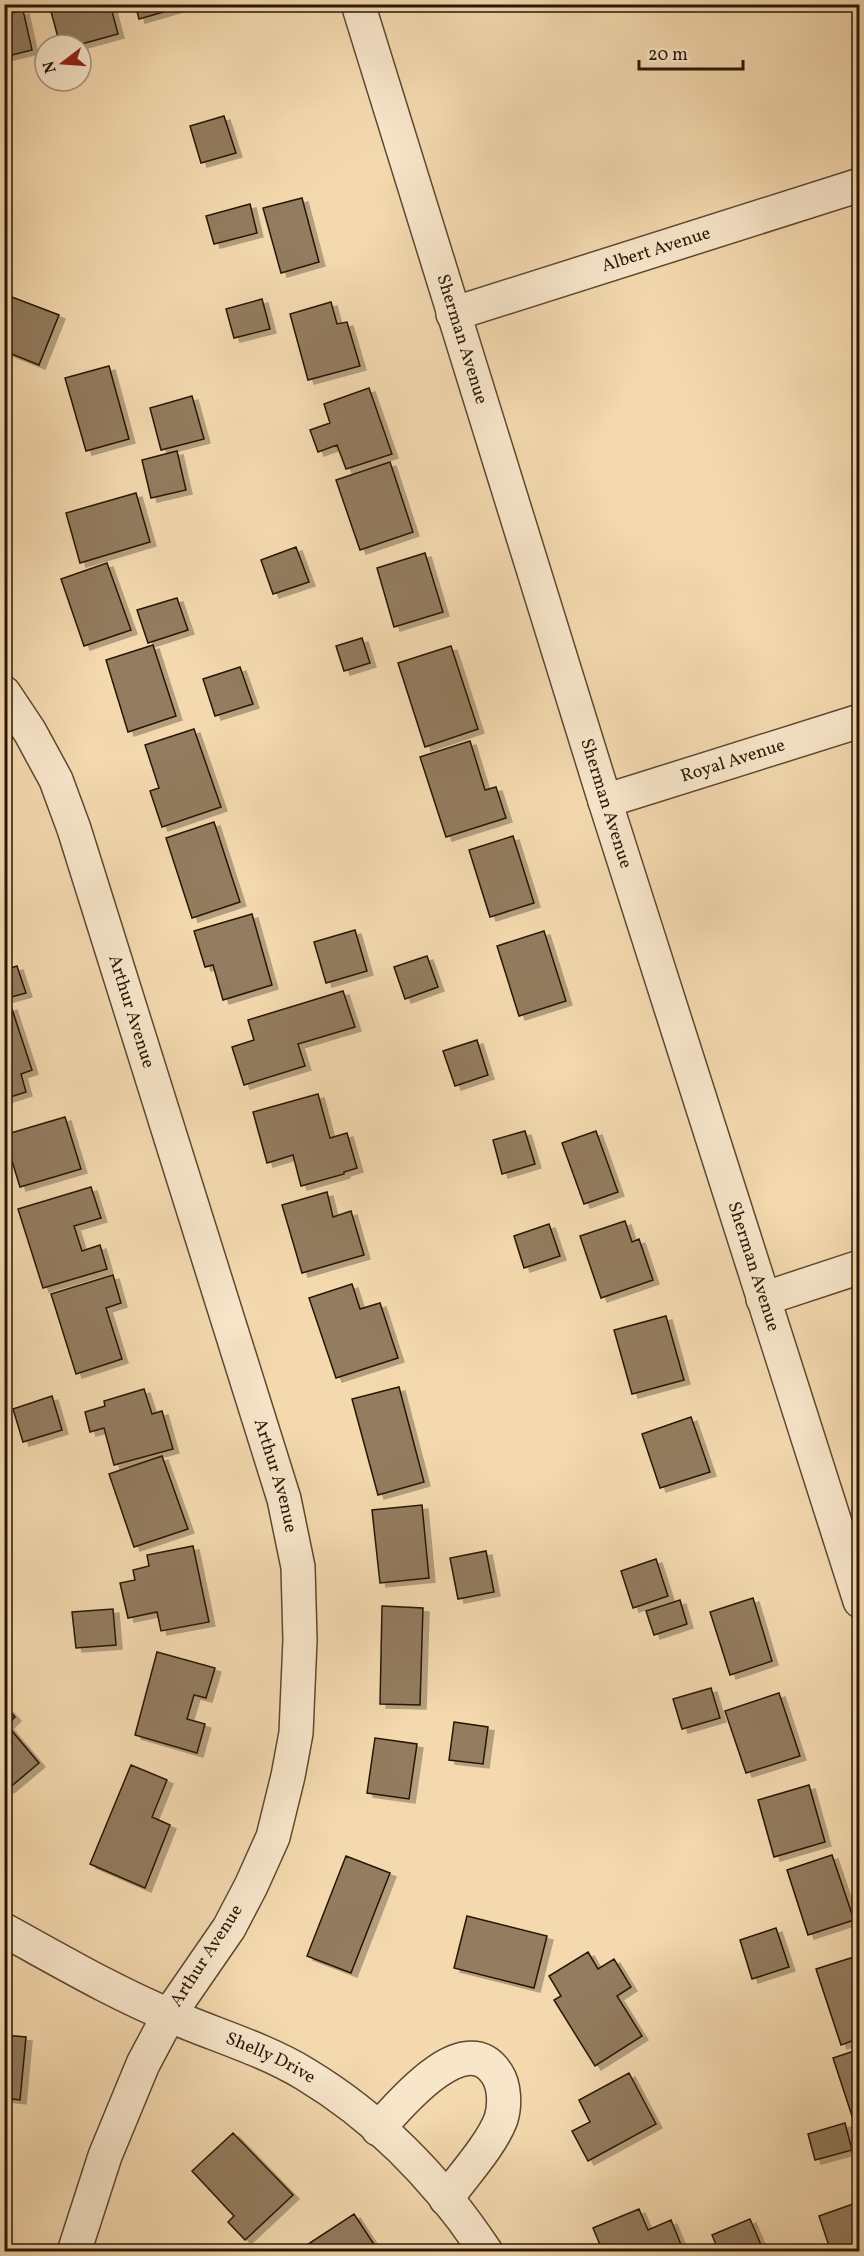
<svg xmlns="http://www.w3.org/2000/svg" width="864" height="2256" font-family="Vollkorn,serif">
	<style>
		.building { fill: #937c5e; stroke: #291706; stroke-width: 1.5; filter: url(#shadow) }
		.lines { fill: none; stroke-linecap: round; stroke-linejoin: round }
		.minor-casing { stroke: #5c4830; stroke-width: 36 }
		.minor { stroke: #f8e6cb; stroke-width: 33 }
		.labels { text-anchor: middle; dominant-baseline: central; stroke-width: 4.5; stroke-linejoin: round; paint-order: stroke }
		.street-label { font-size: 18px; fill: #291706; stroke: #f8e6cb }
	</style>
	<defs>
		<filter id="shadow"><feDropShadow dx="6" dy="4" stdDeviation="0" flood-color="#0004"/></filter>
	</defs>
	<rect width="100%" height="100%" fill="#f4d9af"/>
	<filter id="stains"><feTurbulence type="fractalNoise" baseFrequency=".00333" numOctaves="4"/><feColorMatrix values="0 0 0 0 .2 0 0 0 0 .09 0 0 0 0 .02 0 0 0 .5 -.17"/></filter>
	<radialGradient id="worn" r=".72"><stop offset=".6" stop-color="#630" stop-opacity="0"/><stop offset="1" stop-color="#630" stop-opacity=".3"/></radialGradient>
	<path class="building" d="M 49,4 L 110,4 L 118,34 L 78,45 L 60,45 Z
		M 135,4 L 187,4 L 188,5 L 139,19 Z
		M 23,10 L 32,50 L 4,57 L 4,15 Z
		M 224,116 L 236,153 L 201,163 L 190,126 Z
		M 302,198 L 319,262 L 281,273 L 263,208 Z
		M 250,204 L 257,233 L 214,244 L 206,216 Z
		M 4,294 L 59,315 L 39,365 L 4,351 Z
		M 262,299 L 270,329 L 234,338 L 226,309 Z
		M 331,302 L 337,324 L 347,322 L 360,366 L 308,380 L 290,314 Z
		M 109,366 L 129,439 L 86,451 L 65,378 Z
		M 369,388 L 392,454 L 346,469 L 337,445 L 318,452 L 310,430 L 330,423 L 324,404 Z
		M 192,396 L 204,439 L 161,450 L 150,408 Z
		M 177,451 L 186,490 L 151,498 L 142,460 Z
		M 390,462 L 413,532 L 360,550 L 336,480 Z
		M 136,493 L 150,542 L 80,563 L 66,513 Z
		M 296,547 L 309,582 L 273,594 L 261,560 Z
		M 425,553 L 443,612 L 394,627 L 377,568 Z
		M 107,563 L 131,630 L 84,646 L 61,579 Z
		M 177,598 L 188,630 L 148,643 L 137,610 Z
		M 362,638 L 370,663 L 344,671 L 336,646 Z
		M 153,645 L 176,716 L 128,732 L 106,660 Z
		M 451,646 L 478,729 L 425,747 L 398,663 Z
		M 240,667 L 253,704 L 215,716 L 203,679 Z
		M 194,729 L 221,807 L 162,827 L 150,791 L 159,788 L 145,745 Z
		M 470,741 L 485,790 L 496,787 L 506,818 L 446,837 L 420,757 Z
		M 214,822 L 240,902 L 192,918 L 166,838 Z
		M 513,836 L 534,903 L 490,917 L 469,850 Z
		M 252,914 L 272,985 L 223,1000 L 213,965 L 205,967 L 194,931 Z
		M 355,930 L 367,971 L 326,983 L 314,942 Z
		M 544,931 L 566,1001 L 519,1016 L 497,946 Z
		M 427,956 L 438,987 L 405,999 L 394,967 Z
		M 4,961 L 7,969 L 17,966 L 26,993 L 4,999 Z
		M 343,991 L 355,1027 L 298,1044 L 305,1066 L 244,1085 L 232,1047 L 254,1040 L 248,1020 Z
		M 11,1006 L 32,1070 L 21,1074 L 26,1092 L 4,1099 L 4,1008 Z
		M 477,1040 L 488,1075 L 455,1086 L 443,1051 Z
		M 318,1094 L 330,1138 L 347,1133 L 357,1168 L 344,1172 L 344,1174 L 301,1186 L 293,1155 L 267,1163 L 253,1112 Z
		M 65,1117 L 81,1169 L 20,1187 L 4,1135 Z
		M 525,1131 L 535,1164 L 502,1174 L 493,1140 Z
		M 596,1131 L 618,1192 L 584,1204 L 562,1143 Z
		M 91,1187 L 101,1218 L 74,1226 L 82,1251 L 100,1245 L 107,1269 L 43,1288 L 18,1209 Z
		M 327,1192 L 333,1217 L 351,1211 L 364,1255 L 302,1273 L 282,1205 Z
		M 625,1221 L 632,1242 L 639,1239 L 653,1280 L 601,1298 L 580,1236 Z
		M 549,1224 L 560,1256 L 524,1268 L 514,1236 Z
		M 113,1275 L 121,1303 L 106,1308 L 122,1359 L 76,1374 L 51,1294 Z
		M 352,1284 L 360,1309 L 380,1303 L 398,1358 L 336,1378 L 309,1298 Z
		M 666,1316 L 684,1380 L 632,1394 L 614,1330 Z
		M 399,1387 L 424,1482 L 378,1495 L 352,1399 Z
		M 144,1389 L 152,1414 L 162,1411 L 173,1449 L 114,1465 L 104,1428 L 90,1432 L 85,1412 L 105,1406 L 104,1401 Z
		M 52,1396 L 62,1430 L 23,1442 L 13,1409 Z
		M 691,1417 L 710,1472 L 660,1488 L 642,1434 Z
		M 162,1456 L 188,1529 L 134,1547 L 109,1474 Z
		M 422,1505 L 429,1578 L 380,1583 L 372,1510 Z
		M 193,1546 L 209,1622 L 161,1631 L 157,1612 L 128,1618 L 120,1583 L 135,1580 L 133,1570 L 149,1566 L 147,1555 Z
		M 486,1551 L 494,1592 L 458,1599 L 450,1558 Z
		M 656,1559 L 668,1596 L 633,1608 L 621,1571 Z
		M 753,1598 L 772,1661 L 730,1675 L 710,1612 Z
		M 680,1600 L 687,1624 L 654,1635 L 646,1611 Z
		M 382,1606 L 423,1608 L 420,1705 L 380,1704 Z
		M 113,1609 L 116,1645 L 76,1648 L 72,1612 Z
		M 157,1652 L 215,1668 L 206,1698 L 194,1695 L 187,1719 L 205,1724 L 197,1753 L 135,1735 Z
		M 711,1688 L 720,1718 L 682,1729 L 673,1699 Z
		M 779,1693 L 800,1756 L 746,1773 L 725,1711 Z
		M 4,1705 L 15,1717 L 7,1725 L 39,1763 L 8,1789 L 4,1784 Z
		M 454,1722 L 488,1727 L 483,1764 L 449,1760 Z
		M 375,1738 L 417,1744 L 409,1799 L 367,1793 Z
		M 131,1765 L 167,1780 L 152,1817 L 170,1825 L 145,1888 L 90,1864 Z
		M 809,1785 L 825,1842 L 774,1857 L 758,1800 Z
		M 832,1855 L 854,1920 L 808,1935 L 787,1870 Z
		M 346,1856 L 390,1873 L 351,1973 L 307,1956 Z
		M 467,1916 L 547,1936 L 534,1988 L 454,1968 Z
		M 776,1928 L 789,1967 L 752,1979 L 740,1940 Z
		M 588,1952 L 598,1969 L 614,1959 L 631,1987 L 617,1996 L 642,2036 L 595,2066 L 554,2000 L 561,1996 L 549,1976 Z
		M 860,1955 L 860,2038 L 841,2045 L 816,1969 Z
		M 4,2035 L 26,2037 L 20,2100 L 4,2098 Z
		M 860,2049 L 860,2127 L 856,2128 L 833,2058 Z
		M 629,2073 L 656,2124 L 588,2161 L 572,2131 L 590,2122 L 579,2100 Z
		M 845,2123 L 852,2150 L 815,2160 L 808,2134 Z
		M 233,2133 L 293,2195 L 245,2240 L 228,2222 L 234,2216 L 192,2171 Z
		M 853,2204 L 860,2222 L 860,2248 L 848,2252 L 831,2252 L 819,2216 Z
		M 639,2209 L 648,2230 L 671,2220 L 684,2252 L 603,2252 L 593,2228 Z
		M 354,2214 L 377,2249 L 374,2252 L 296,2252 Z
		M 750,2219 L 764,2252 L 719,2252 L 712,2235 Z"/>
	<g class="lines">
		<g class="minor-casing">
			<g id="minor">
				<path id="s1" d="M 358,4 L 605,801 L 860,1601"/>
				<path id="s2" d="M 453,314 L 860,185"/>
				<path id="s3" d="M 4,693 L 30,732 L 56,780 L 74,829 L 284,1499 L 298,1567 L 300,1640 L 296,1733 L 288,1776 L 273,1837 L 251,1886 L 229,1928 L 169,2015 L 143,2064 L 105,2156 L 74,2252"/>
				<path id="s4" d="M 605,801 L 860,721"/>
				<path d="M 763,1299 L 860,1267"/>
				<path id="s5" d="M 4,1930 C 59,1960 113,1992 171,2016 C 215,2035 264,2049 305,2074 C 378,2118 439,2181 486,2252"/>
				<path d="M 378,2129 C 400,2104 466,2025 497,2074 C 505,2086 505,2106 501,2119 C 492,2144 462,2177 446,2199"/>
			</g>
		</g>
		<use href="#minor" class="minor"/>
	</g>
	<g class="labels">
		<g class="street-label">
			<text stroke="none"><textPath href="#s2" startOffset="213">Albert Avenue</textPath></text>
			<text stroke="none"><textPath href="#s1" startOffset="351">Sherman Avenue</textPath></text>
			<text stroke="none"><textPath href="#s4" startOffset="134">Royal Avenue</textPath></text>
			<text stroke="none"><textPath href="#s1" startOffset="837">Sherman Avenue</textPath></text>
			<text stroke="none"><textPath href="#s3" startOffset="345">Arthur Avenue</textPath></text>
			<text stroke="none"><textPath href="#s1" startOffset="1323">Sherman Avenue</textPath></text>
			<text stroke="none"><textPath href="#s3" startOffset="831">Arthur Avenue</textPath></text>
			<text transform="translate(207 1956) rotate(-57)">Arthur Avenue</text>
			<text stroke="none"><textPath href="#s5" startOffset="296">Shelly Drive</textPath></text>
		</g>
	</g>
	<rect width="864" height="2256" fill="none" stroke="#f4d9af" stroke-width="24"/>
	<rect x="6" y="6" width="852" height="2244" fill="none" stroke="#291706" stroke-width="3"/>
	<rect x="12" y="12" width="840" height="2232" fill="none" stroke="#291706" stroke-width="1.5"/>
	<g transform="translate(63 63) rotate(253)"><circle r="28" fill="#f8e6cb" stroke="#a5937c" stroke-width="1.5"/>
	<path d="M0-4.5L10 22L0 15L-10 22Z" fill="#8f2418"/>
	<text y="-9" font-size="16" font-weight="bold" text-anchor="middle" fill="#291706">N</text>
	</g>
	<path d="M639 60v9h104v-9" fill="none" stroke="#291706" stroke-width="3"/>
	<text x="648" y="60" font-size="18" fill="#291706" stroke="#f8e6cb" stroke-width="4.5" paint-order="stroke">20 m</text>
	<rect width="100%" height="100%" filter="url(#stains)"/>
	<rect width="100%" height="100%" fill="url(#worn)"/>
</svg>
